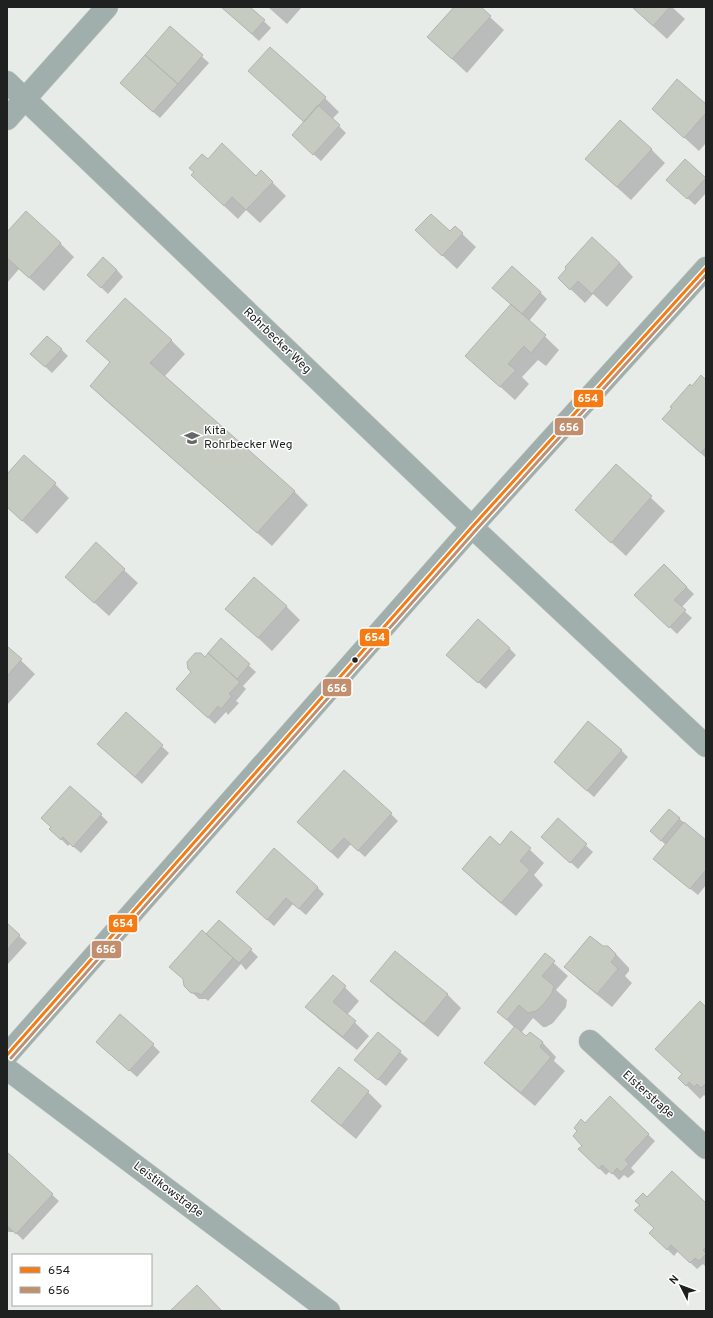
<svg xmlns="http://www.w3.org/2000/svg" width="713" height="1318" font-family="Overpass,sans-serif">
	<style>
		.shadow { fill: #0003 }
		.building { fill: #c6cbc1; stroke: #b2b4b1 }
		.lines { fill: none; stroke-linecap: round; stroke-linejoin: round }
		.minor-casing { stroke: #c4c7c5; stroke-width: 23 }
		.minor { stroke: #a1afac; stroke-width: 22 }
		.bus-1-casing { stroke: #fff; stroke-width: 6 }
		.bus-2-casing { stroke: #fff; stroke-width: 6 }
		.bus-1 { stroke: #f57c14; stroke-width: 3 }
		.bus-2 { stroke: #c18f6e; stroke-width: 3 }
		.bus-dot { fill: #1e211f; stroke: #fff; stroke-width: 1.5 }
		.labels { text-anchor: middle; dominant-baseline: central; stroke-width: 3; stroke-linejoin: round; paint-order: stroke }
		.street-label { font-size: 12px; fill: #1e211f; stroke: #fff }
		.poi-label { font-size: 12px; fill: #1e211f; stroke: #fff; text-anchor: start }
		.line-badge { stroke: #fff; stroke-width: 1.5 }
		.badge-label { font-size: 11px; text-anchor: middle; font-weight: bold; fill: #fff }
	</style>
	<rect width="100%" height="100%" fill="#e8ece9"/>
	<path class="shadow" d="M 222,7 L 249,7 L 271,28 L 259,41 Z
		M 268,7 L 302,7 L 287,24 Z
		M 455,7 L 479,7 L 504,30 L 467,73 L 428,37 Z
		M 632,7 L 672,7 L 685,19 L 667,39 Z
		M 170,27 L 209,63 L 160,118 L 128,90 Z
		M 249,71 L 325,98 L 339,112 L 332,119 L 346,133 L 321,161 L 300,142 L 304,122 Z
		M 706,106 L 706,143 L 699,151 L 653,109 Z
		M 651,149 L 665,163 L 631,200 L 601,173 Z
		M 208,160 L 272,182 L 286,196 L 260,223 L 246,210 L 238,219 L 206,189 Z
		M 685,161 L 706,179 L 706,193 L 695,205 L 667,180 Z
		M 455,227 L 476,247 L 457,269 L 430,244 L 450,233 Z
		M 7,233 L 60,243 L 74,257 L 44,291 L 19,269 L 7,283 Z
		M 620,263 L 633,277 L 607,307 L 593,294 L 585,303 L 559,278 Z
		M 117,270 L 123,277 L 108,294 L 88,275 Z
		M 493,288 L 540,292 L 547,299 L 529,321 L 559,350 L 546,366 L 538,360 L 522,377 L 529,384 L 515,400 L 466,356 L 512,305 Z
		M 171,340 L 185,354 L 164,377 L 294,491 L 308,505 L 272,546 L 105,400 L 91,386 L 111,363 L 88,341 Z
		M 61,349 L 68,356 L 52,373 L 39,361 Z
		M 706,381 L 706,458 L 677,432 Z
		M 616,465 L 665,511 L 626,556 L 576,510 Z
		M 7,475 L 55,484 L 69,498 L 37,534 L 7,507 Z
		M 664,565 L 694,594 L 681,608 L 692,618 L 677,634 L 636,595 Z
		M 124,570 L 138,583 L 109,616 L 66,577 Z
		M 286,606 L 300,620 L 272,651 L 227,609 Z
		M 221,640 L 256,672 L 243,686 L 246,689 L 236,701 L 239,703 L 228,715 L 226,712 L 215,724 L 184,696 L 205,658 Z
		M 7,647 L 35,674 L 8,704 L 7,704 Z
		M 509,648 L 516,655 L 486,689 L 455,662 Z
		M 126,713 L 169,753 L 142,784 L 106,751 Z
		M 621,750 L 628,757 L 594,797 L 562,769 Z
		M 669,810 L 706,841 L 706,885 L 698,895 L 662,866 L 666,845 L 658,838 Z
		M 391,814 L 398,821 L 365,857 L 351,844 L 338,859 L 306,829 Z
		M 101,815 L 108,822 L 81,853 L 70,844 L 68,846 L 58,836 Z
		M 558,820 L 593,852 L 578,869 L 550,844 Z
		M 512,833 L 544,863 L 534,875 L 543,885 L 516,916 L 477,883 L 463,869 L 501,846 Z
		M 317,887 L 324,894 L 306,915 L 293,904 L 274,926 L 244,899 Z
		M 7,925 L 27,943 L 7,965 Z
		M 206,936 L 251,950 L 258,957 L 246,970 L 241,964 L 208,1001 L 206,999 L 199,999 L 185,986 Z
		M 603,947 L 615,953 L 629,968 L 629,971 L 625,976 L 632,983 L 612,1007 L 579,980 L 566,966 Z
		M 545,955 L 568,976 L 556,990 L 567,1000 L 566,1007 L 553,1023 L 546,1027 L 543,1027 L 533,1018 L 521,1033 L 527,1037 L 530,1033 L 543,1043 L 556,1057 L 554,1061 L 565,1071 L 535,1106 L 500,1077 L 486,1063 L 515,1028 L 498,1012 Z
		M 333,976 L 359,1001 L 347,1015 L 369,1036 L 357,1050 L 320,1020 L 306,1007 Z
		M 372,981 L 447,994 L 461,1008 L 438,1037 L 386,995 Z
		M 706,1008 L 706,1097 L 704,1095 L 700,1099 L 679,1078 L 683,1075 L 670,1063 Z
		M 378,1033 L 408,1059 L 386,1086 L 363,1067 Z
		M 153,1045 L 160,1052 L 137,1077 L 104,1048 Z
		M 368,1092 L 382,1106 L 356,1139 L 326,1114 L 312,1101 Z
		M 610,1098 L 655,1141 L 631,1168 L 635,1172 L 628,1178 L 624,1175 L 619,1180 L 610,1171 L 606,1175 L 579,1149 L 583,1146 L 585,1125 Z
		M 7,1154 L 59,1201 L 23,1240 L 15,1232 L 9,1232 L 7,1231 Z
		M 647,1198 L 706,1204 L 706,1267 L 703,1264 L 697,1269 L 678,1251 L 674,1256 L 651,1233 L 655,1229 Z"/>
	<path class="building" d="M 221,7 L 250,7 L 265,20 L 252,34 Z
		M 454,7 L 481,7 L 491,16 L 452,59 L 427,37 Z
		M 632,7 L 670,7 L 653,26 Z
		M 170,26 L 203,55 L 178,84 L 145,55 Z
		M 270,47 L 326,97 L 304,122 L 248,71 Z
		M 145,55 L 178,84 L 153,112 L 120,83 Z
		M 677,79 L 706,104 L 706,113 L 684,138 L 652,109 Z
		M 318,105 L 340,125 L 313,155 L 292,135 Z
		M 620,120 L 652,149 L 617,187 L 585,159 Z
		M 222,143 L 256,176 L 261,170 L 273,182 L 246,210 L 232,197 L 224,206 L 191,175 L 194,172 L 189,168 L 202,154 L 208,159 Z
		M 685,159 L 706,178 L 687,199 L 666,180 Z
		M 26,211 L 61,243 L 29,278 L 7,258 L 7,232 Z
		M 431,214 L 450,231 L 455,226 L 463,233 L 442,256 L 415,230 Z
		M 592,237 L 620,263 L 592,294 L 578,281 L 570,290 L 558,278 L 566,269 L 565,267 Z
		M 103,257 L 117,270 L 101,288 L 87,275 Z
		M 512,266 L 541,292 L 522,314 L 492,288 Z
		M 125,298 L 172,340 L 150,363 L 295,491 L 257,533 L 90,386 L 110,362 L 86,341 Z
		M 511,304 L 546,335 L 531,353 L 524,346 L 508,364 L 516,370 L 500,387 L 465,356 Z
		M 47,336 L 62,349 L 45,367 L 30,354 Z
		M 701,375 L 706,380 L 706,447 L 701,453 L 662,419 L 672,408 L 670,407 L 690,384 L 692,386 Z
		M 24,455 L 56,483 L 22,521 L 7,507 L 7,474 Z
		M 616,464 L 652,496 L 611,543 L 575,510 Z
		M 96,542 L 125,569 L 94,603 L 65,577 Z
		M 664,564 L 687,587 L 674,600 L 686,610 L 669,628 L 634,595 Z
		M 254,577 L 287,606 L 258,638 L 225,609 Z
		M 478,619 L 510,648 L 478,683 L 446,655 Z
		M 221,638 L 250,664 L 237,679 L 208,653 Z
		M 7,646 L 22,659 L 7,676 Z
		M 195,653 L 201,653 L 205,657 L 208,653 L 240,682 L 229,694 L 232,696 L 221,709 L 218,706 L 208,718 L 176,689 L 191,672 L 188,669 L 187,662 Z
		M 126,712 L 163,745 L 135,777 L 97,744 Z
		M 588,721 L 622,750 L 587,791 L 554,762 Z
		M 344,770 L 392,813 L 358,851 L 344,838 L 331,852 L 297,822 Z
		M 70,786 L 102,814 L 73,847 L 63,837 L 61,840 L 49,829 L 51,827 L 41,818 Z
		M 669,809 L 680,818 L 661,841 L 650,831 Z
		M 558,818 L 587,844 L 570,863 L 541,837 Z
		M 684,822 L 706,840 L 706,870 L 690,889 L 653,859 Z
		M 511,831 L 531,848 L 520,861 L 530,870 L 501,903 L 462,869 L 490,836 L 500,845 Z
		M 274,848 L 318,887 L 299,909 L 286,898 L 267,920 L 236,892 Z
		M 219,920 L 252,949 L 239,963 L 206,934 Z
		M 7,923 L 20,935 L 7,950 Z
		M 202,930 L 233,958 L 201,995 L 198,993 L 191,993 L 184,986 L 183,979 L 169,967 Z
		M 590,936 L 603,946 L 608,946 L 615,953 L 616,956 L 611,962 L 618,969 L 597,994 L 564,967 Z
		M 395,951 L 448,994 L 424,1024 L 370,981 Z
		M 545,953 L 555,961 L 542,976 L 554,986 L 552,993 L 543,1005 L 536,1011 L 528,1013 L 519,1005 L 507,1020 L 497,1012 Z
		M 333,975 L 346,986 L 333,1002 L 356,1021 L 343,1037 L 305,1007 Z
		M 700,1001 L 706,1007 L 706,1083 L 701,1088 L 697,1084 L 694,1087 L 689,1082 L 686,1086 L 678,1078 L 682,1074 L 655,1049 Z
		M 120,1014 L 154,1044 L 129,1071 L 96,1042 Z
		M 515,1026 L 526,1036 L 530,1032 L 543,1042 L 540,1047 L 551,1057 L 521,1093 L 484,1063 Z
		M 378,1032 L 401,1051 L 378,1080 L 354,1060 Z
		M 339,1067 L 369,1091 L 341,1126 L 311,1101 Z
		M 610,1096 L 649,1134 L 625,1160 L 629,1164 L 621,1172 L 617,1168 L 612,1174 L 602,1165 L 599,1169 L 578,1149 L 582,1146 L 573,1136 L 577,1131 L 574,1128 L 581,1119 L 585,1123 Z
		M 7,1152 L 53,1194 L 16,1234 L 7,1226 Z
		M 672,1171 L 706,1203 L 706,1247 L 703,1250 L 706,1254 L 699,1261 L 695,1258 L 690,1263 L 671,1245 L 667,1250 L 649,1233 L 654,1228 L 634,1210 L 640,1205 L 635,1201 L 643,1193 L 647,1197 Z
		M 197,1285 L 222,1311 L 170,1311 Z"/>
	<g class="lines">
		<g class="minor-casing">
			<path id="minor" d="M 7,82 L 472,527 L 706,746
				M 7,119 L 107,7
				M 590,1041 L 706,1148
				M 7,1055 L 472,527 L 706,268
				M 7,1069 L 329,1311"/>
		</g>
		<use href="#minor" class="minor"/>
		<g class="bus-1-casing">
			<path id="bus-1" d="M 7,1055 L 472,527 L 706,268"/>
		</g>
		<g class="bus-2-casing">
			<path id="bus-2" d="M 11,1058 L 476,530 L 706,275"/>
		</g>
		<use href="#bus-1" class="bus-1"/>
		<use href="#bus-2" class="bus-2"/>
	</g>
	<defs>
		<g id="school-bare" transform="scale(1.2)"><path d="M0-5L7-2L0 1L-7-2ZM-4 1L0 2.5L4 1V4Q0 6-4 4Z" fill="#656866" stroke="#fff" stroke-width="2.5" paint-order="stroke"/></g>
	</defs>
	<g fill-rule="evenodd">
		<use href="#school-bare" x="192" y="438"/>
	</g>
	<circle class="bus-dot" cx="355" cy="660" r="3.5"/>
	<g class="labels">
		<g class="street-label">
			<text transform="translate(277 341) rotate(44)">Rohrbecker Weg</text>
			<text transform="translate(648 1095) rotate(42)">Elsterstraße</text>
			<text transform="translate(168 1190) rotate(37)">Leistikowstraße</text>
		</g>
		<g class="poi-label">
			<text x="204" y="431">Kita<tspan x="204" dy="14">Rohrbecker Weg</tspan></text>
		</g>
	</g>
	<g class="line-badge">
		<rect x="573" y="389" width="31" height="19" rx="4" fill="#f57c14"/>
		<rect x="554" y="417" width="30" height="19" rx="4" fill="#c18f6e"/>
		<rect x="359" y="628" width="31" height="19" rx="4" fill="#f57c14"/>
		<rect x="322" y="678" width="30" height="19" rx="4" fill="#c18f6e"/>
		<rect x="108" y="914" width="30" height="19" rx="4" fill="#f57c14"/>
		<rect x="91" y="940" width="31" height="19" rx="4" fill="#c18f6e"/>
	</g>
	<g class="badge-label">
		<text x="588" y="402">654</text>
		<text x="569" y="431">656</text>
		<text x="375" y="641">654</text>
		<text x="337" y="692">656</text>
		<text x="123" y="927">654</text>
		<text x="106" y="953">656</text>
	</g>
	<rect width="713" height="1318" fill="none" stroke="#1e211f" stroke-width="16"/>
	<rect x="12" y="1254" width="140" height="52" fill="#ffffff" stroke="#a5a6a5"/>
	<rect x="20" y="1267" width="20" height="6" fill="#f57c14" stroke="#a5a6a5"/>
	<text x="48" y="1274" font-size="12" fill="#1e211f">654</text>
	<rect x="20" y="1287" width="20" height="6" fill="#c18f6e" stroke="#a5a6a5"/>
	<text x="48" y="1294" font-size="12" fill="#1e211f">656</text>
	<g transform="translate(681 1286) rotate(312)" stroke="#ffffff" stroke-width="3" paint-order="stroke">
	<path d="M0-3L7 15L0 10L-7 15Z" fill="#1e211f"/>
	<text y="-6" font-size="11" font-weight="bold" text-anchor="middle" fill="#1e211f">N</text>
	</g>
</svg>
